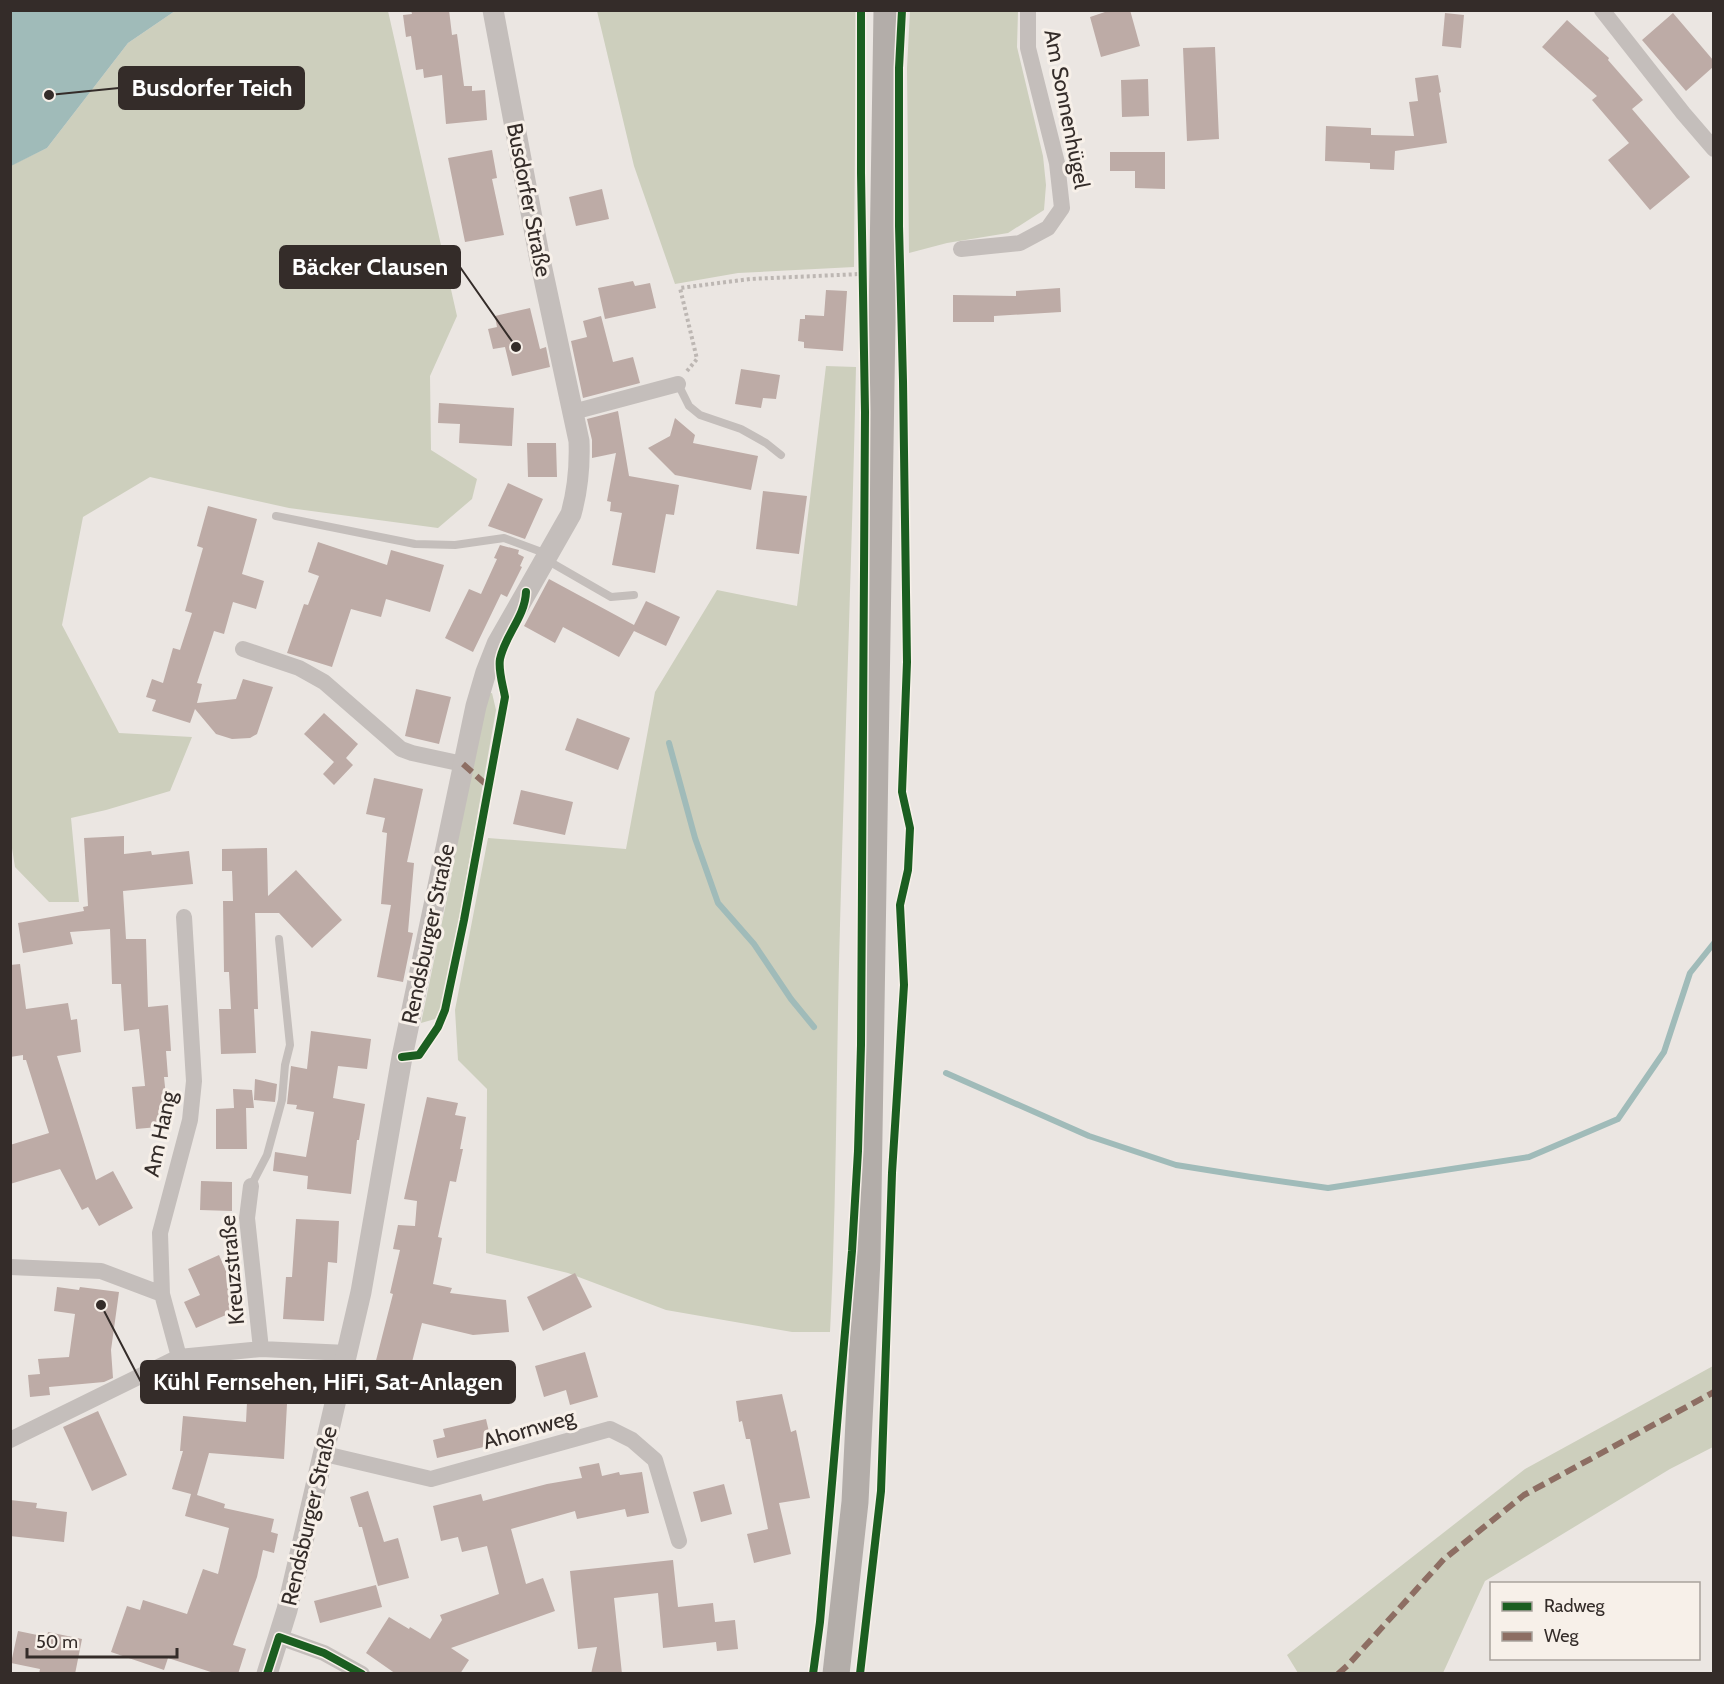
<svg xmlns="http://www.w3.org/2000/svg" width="1724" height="1684" font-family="Cabin,sans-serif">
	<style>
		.green { fill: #cdcfbd }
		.water { fill: #a0bbb9 }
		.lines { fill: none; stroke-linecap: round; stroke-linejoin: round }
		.stream { stroke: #a0bbb9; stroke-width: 6 }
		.building { fill: #bdaba6 }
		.path { stroke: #bdb7b3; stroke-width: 4; stroke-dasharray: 3 3; stroke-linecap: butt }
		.service { stroke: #c4bebb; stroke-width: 8 }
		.minor { stroke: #c4bebb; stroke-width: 16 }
		.tertiary { stroke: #c4bebb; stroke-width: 21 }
		.primary { stroke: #b3ada9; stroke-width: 27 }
		.quiet { stroke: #8d6e63; stroke-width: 6; stroke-dasharray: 12 6; stroke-linecap: butt }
		.cycleway-casing { stroke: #f7f0e9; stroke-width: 11 }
		.cycleway { stroke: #1b5e20; stroke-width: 8 }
		.labels { text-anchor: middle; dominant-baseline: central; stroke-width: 6; stroke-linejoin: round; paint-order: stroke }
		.street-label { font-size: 22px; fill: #342c29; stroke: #f7f0e9 }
		.leader { fill: none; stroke: #342c29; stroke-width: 2 }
		.callout-dot { fill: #342c29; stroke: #f7f0e9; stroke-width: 2 }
		.callout { fill: #342c29; stroke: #342c29; stroke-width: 2 }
		.callout-label { font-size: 24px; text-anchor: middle; font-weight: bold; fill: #fff }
	</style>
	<rect width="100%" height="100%" fill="#ebe6e2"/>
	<path class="green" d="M 175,11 L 388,11 L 457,316 L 430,376 L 431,450 L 477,479 L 472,499 L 438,528 L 289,508 L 150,477 L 83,517 L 62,625 L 119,733 L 192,737 L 170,791 L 106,810 L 71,818 L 79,902 L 49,902 L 15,867 L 11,842 L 10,166 L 47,148 L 128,43 Z
		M 597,11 L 856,11 L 854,267 L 738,273 L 675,284 L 634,166 Z
		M 910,11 L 1018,11 L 1017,47 L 1043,156 L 1046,185 L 1044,210 L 1008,233 L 947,243 L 909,253 L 907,68 Z
		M 826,366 L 856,367 C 852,553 845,739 840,925 C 836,1061 837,1197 830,1332 L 792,1332 L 666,1310 L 568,1273 L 486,1253 L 487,1089 L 458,1060 L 455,1010 L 488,838 L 626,849 L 655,692 L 717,590 L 797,606 Z
		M 492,693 L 496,710 L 459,919 L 441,1008 L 435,1019 L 421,1023 L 451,879 L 468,774 L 486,694 Z
		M 1713,1366 L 1713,1447 L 1670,1469 L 1485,1581 L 1443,1673 L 1298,1673 L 1287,1655 L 1525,1469 Z"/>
	<path class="water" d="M 11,10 L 175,10 L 175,11 L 128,43 L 47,148 L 11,166 Z"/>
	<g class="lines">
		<path class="stream" d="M 669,743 L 695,838 L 718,903 L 754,944 L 791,999 L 814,1027
			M 946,1073 L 1089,1136 L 1176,1165 L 1251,1177 L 1328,1188 L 1529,1157 L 1618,1119 L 1664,1052 L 1690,973 L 1714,943"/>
	</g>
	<path class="building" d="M 411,10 L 449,10 L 452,35 L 457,34 L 464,86 L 472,86 L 472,91 L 485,90 L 487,120 L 446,124 L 442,75 L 424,78 L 423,69 L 416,70 L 411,36 L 406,37 L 403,15 L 412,14 Z
		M 1111,10 L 1130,10 L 1140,46 L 1101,57 L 1090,17 Z
		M 1445,13 L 1464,15 L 1461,48 L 1442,46 Z
		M 1673,13 L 1713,60 L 1713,67 L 1686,91 L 1642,40 Z
		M 1567,20 L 1609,58 L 1608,60 L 1643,100 L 1632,109 L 1690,177 L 1650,210 L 1608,160 L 1629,143 L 1592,100 L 1597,96 L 1542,47 Z
		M 1215,47 L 1219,139 L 1187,141 L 1183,48 Z
		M 1438,75 L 1441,92 L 1439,93 L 1447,143 L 1395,151 L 1394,170 L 1370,169 L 1370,163 L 1325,161 L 1326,126 L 1371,128 L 1371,135 L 1414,136 L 1409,102 L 1418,101 L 1415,78 Z
		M 1148,79 L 1149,116 L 1122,117 L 1121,80 Z
		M 492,150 L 497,178 L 492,179 L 504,235 L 465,242 L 448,158 Z
		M 1110,152 L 1165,152 L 1165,189 L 1135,188 L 1135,171 L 1110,171 Z
		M 602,189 L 609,219 L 576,226 L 569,197 Z
		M 633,281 L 635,286 L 650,283 L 656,308 L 605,319 L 598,288 Z
		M 1060,288 L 1061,312 L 994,316 L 994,322 L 953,322 L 953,295 L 1016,296 L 1016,291 Z
		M 826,290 L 847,291 L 843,351 L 804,348 L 804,342 L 798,341 L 800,319 L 805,319 L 805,315 L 824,316 Z
		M 530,308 L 540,349 L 546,347 L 550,367 L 512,376 L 505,347 L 493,349 L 488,329 L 497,327 L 495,316 Z
		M 601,316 L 613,362 L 633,357 L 640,383 L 583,398 L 571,341 L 587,337 L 583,321 Z
		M 741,369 L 780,375 L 776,399 L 763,398 L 761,408 L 735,404 Z
		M 439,403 L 514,408 L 512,446 L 459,443 L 460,424 L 438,423 Z
		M 618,411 L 629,476 L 679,485 L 674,515 L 666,514 L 655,573 L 612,565 L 622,513 L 610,511 L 611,502 L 607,501 L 616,453 L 592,458 L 592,440 L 587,419 Z
		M 675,418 L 695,435 L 693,443 L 758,456 L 751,490 L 675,475 L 648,448 L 670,436 Z
		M 527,443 L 556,443 L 557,477 L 528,477 Z
		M 508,483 L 543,499 L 525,539 L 488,526 Z
		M 763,491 L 807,496 L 799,554 L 756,549 Z
		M 208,506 L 257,519 L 242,574 L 264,581 L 256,609 L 233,602 L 224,634 L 214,631 L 197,683 L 202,684 L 197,703 L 236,699 L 243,679 L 273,687 L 257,734 L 250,738 L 232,739 L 216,734 L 195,709 L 190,723 L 152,711 L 156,700 L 146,697 L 152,679 L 163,683 L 173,648 L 180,650 L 192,613 L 185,611 L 203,548 L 197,546 Z
		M 318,542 L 387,565 L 391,550 L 444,565 L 430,612 L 386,599 L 381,617 L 351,609 L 332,667 L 287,653 L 304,604 L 308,605 L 319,576 L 308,572 Z
		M 500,545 L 519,550 L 518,554 L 524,557 L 520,566 L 522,567 L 507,597 L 501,594 L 473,652 L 445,638 L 469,589 L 481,594 L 497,559 L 494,558 Z
		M 549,579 L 634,625 L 646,601 L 680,617 L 666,646 L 634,631 L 619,657 L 563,627 L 555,643 L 524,626 Z
		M 416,689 L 451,697 L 439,744 L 405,736 Z
		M 324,713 L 358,744 L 346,758 L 353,765 L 334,785 L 323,774 L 334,762 L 304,734 Z
		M 577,718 L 630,738 L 618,770 L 565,750 Z
		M 374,778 L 423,789 L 407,862 L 414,863 L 408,932 L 413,933 L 403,982 L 377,977 L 391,905 L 381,904 L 387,833 L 382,832 L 385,818 L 366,814 Z
		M 521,790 L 573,802 L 565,835 L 513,824 Z
		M 124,836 L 124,854 L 151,851 L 152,855 L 189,851 L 193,884 L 123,891 L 126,939 L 146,939 L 148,1007 L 168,1005 L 171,1051 L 166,1051 L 168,1077 L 164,1077 L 169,1126 L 136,1129 L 132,1087 L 145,1086 L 139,1029 L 124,1031 L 121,984 L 112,984 L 110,929 L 70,932 L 73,944 L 23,953 L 18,923 L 84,911 L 83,907 L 88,906 L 84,838 Z
		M 267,848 L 268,896 L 296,870 L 342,920 L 312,948 L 279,913 L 255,913 L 258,1009 L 254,1009 L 256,1053 L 221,1054 L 219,1009 L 231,1009 L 229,972 L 224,972 L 223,901 L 233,901 L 232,871 L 222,871 L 222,849 Z
		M 20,964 L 26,1009 L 68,1003 L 71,1020 L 77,1019 L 81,1052 L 57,1056 L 96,1180 L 113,1171 L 133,1208 L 99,1226 L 88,1207 L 82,1210 L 60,1169 L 10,1184 L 10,1145 L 49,1133 L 26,1060 L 23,1060 L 23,1055 L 10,1057 L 10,965 Z
		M 311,1031 L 371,1039 L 367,1069 L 338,1066 L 333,1098 L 365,1104 L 359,1140 L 357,1140 L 351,1194 L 307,1189 L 308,1176 L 273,1171 L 275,1152 L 306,1157 L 314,1112 L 296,1109 L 297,1105 L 287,1104 L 291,1066 L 307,1069 Z
		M 255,1079 L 277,1084 L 275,1102 L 254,1100 Z
		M 233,1089 L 252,1090 L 254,1108 L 244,1108 L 246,1108 L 247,1149 L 216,1149 L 216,1109 L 234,1108 Z
		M 427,1097 L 458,1103 L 455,1115 L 466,1117 L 460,1149 L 463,1149 L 456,1182 L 450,1181 L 438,1237 L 442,1238 L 433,1284 L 452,1288 L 450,1293 L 506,1300 L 509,1332 L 473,1335 L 422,1323 L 412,1362 L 455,1374 L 441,1381 L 436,1398 L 371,1380 L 393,1294 L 390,1293 L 400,1250 L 393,1249 L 398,1225 L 415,1226 L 417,1201 L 404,1199 Z
		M 201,1181 L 232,1182 L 232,1211 L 200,1210 Z
		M 296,1219 L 339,1221 L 337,1263 L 328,1262 L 324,1321 L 283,1319 L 286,1277 L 292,1277 Z
		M 219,1255 L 242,1308 L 196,1328 L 184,1302 L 200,1295 L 188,1269 Z
		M 575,1273 L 592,1307 L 543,1331 L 527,1297 Z
		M 57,1287 L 79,1290 L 80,1287 L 119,1292 L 111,1350 L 113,1378 L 104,1382 L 49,1387 L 50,1395 L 30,1397 L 28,1375 L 40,1374 L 38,1359 L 69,1357 L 75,1314 L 54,1311 Z
		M 585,1352 L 598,1397 L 570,1405 L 566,1390 L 544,1397 L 535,1366 Z
		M 782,1394 L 791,1432 L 796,1430 L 810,1498 L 779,1503 L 791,1554 L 754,1563 L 747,1534 L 768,1529 L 750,1439 L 746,1439 L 742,1421 L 739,1422 L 736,1401 Z
		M 247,1402 L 287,1404 L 284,1459 L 209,1453 L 197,1495 L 225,1504 L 224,1508 L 274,1519 L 271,1532 L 278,1534 L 274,1553 L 263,1550 L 257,1577 L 233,1645 L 246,1649 L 238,1674 L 217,1674 L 168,1658 L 164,1670 L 111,1652 L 127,1606 L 140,1610 L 143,1600 L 187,1614 L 203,1569 L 218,1574 L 229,1528 L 185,1516 L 191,1494 L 172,1489 L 183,1451 L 180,1451 L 183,1416 L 246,1422 Z
		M 98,1411 L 127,1475 L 92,1491 L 63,1427 Z
		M 486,1419 L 492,1445 L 437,1458 L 433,1440 L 445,1437 L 443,1429 Z
		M 599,1463 L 602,1476 L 619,1472 L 620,1475 L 642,1472 L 649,1513 L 627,1517 L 625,1509 L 577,1519 L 575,1511 L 511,1529 L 526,1584 L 543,1578 L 555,1611 L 451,1648 L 469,1660 L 460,1674 L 396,1674 L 366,1653 L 389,1617 L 409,1629 L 410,1627 L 430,1639 L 442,1620 L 440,1615 L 499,1594 L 487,1546 L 462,1552 L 458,1537 L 441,1541 L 433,1506 L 481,1494 L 483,1501 L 547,1484 L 582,1478 L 579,1467 Z
		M 724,1484 L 732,1514 L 701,1522 L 693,1492 Z
		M 368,1491 L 384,1542 L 398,1538 L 409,1578 L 378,1586 L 362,1527 L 359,1527 L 350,1497 Z
		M 10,1500 L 37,1503 L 36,1508 L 67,1512 L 64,1542 L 10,1536 Z
		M 673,1560 L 678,1607 L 713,1603 L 715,1622 L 735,1620 L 738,1649 L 717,1651 L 716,1642 L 663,1648 L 658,1593 L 614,1598 L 622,1674 L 591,1674 L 597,1647 L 578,1649 L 570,1571 Z
		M 376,1585 L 382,1607 L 320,1623 L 314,1601 Z
		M 18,1631 L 47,1637 L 48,1632 L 82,1639 L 75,1674 L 39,1674 L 40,1669 L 11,1663 Z"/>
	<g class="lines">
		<path class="path" d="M 687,371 L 697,359 L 680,288 L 750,279 L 860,274 L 861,272"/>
		<path class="service" d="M 678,384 L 689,406 L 700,415 L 741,429 L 766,443 L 781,455
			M 276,516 L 415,544 L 455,545 L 504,538 L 547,554
			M 545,559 L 611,597 L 634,595
			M 251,1186 L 267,1155 L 282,1100 L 285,1065 L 290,1045 L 279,939"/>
		<path class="minor" d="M 1602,10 L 1683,113 L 1714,149
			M 961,249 L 1020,243 L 1048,228 L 1062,208 L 1057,163 L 1028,48 L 1028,10
			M 573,412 L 678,384
			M 243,649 L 299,668 L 324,682 L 401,749 L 412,753 L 463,764
			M 251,1186 L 247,1218 L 261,1349
			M 10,1267 L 101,1271 L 162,1294
			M 179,1357 L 162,1294 L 160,1233 L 190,1120 L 194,1081 L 184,917
			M 10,1440 L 179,1357 L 261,1349 L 347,1353
			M 325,1454 L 431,1479 L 610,1429 L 632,1440 L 655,1460 L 679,1541
			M 279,1637 L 324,1653 L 362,1674"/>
		<path class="tertiary" d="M 267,1674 L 287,1610 L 361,1292 L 402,1057 L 476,706 L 486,672 L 497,644 L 571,514 C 578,489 580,467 579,441 L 539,255 L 493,10"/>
		<path class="primary" d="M 836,1674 L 855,1502 L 867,1259 L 887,10"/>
		<path class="quiet" d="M 463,764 L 489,787
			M 1338,1674 L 1348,1665 L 1444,1559 L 1524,1495 L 1714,1392"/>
		<g class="cycleway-casing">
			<path id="cycleway" d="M 402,1057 L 419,1055 L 438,1027 L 445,1010 L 464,920 L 505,697 C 503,685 498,671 500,659 C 505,635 525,617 526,592
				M 267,1674 L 279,1637 L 324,1653 L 362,1674
				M 813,1674 L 820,1622 L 852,1251 L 858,1151 L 861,1045 L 865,412 L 861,173 L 861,10
				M 860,1674 L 881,1491 L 892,1173 L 904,985 L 900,905 L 908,870 L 910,828 L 902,792 L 907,662 L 903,381 L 899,226 L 899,68 L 902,10"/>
		</g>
		<use href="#cycleway" class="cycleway"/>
	</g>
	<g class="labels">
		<g class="street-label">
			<text transform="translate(1067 109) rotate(79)">Am Sonnenhügel</text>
			<text transform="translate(529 200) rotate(79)">Busdorfer Straße</text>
			<text transform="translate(428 934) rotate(-78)">Rendsburger Straße</text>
			<text transform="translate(160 1134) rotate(-78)">Am Hang</text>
			<text transform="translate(232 1270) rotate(-95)">Kreuzstraße</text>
			<text transform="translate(529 1429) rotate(-16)">Ahornweg</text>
			<text transform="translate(309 1516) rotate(-77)">Rendsburger Straße</text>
		</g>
	</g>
	<path class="leader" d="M49 95L119 88M516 347L460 267M101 1305L141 1382"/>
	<g class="callout-dot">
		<circle cx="49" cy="95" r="6"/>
		<circle cx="516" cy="347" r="6"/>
		<circle cx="101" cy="1305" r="6"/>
	</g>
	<g class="callout">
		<rect x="119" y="67" width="185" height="42" rx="6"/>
		<rect x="280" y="246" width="180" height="42" rx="6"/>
		<rect x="141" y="1361" width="374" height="42" rx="6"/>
	</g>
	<g class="callout-label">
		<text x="212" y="96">Busdorfer Teich</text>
		<text x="370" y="275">Bäcker Clausen</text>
		<text x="328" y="1390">Kühl Fernsehen, HiFi, Sat-Anlagen</text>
	</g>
	<rect width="1724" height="1684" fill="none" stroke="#342c29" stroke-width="24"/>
	<rect x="1490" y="1582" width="210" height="78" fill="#f7f0e9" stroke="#a9a29c" stroke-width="1.5"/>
	<rect x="1502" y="1602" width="30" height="9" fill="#1b5e20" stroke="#a9a29c" stroke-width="1.5"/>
	<text x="1544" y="1612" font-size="18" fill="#342c29">Radweg</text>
	<rect x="1502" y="1632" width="30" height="9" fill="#8d6e63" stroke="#a9a29c" stroke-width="1.5"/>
	<text x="1544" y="1642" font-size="18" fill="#342c29">Weg</text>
	<path d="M27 1648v9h150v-9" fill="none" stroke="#342c29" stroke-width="3"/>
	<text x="36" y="1648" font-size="18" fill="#342c29" stroke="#f7f0e9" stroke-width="4.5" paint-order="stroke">50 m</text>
</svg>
